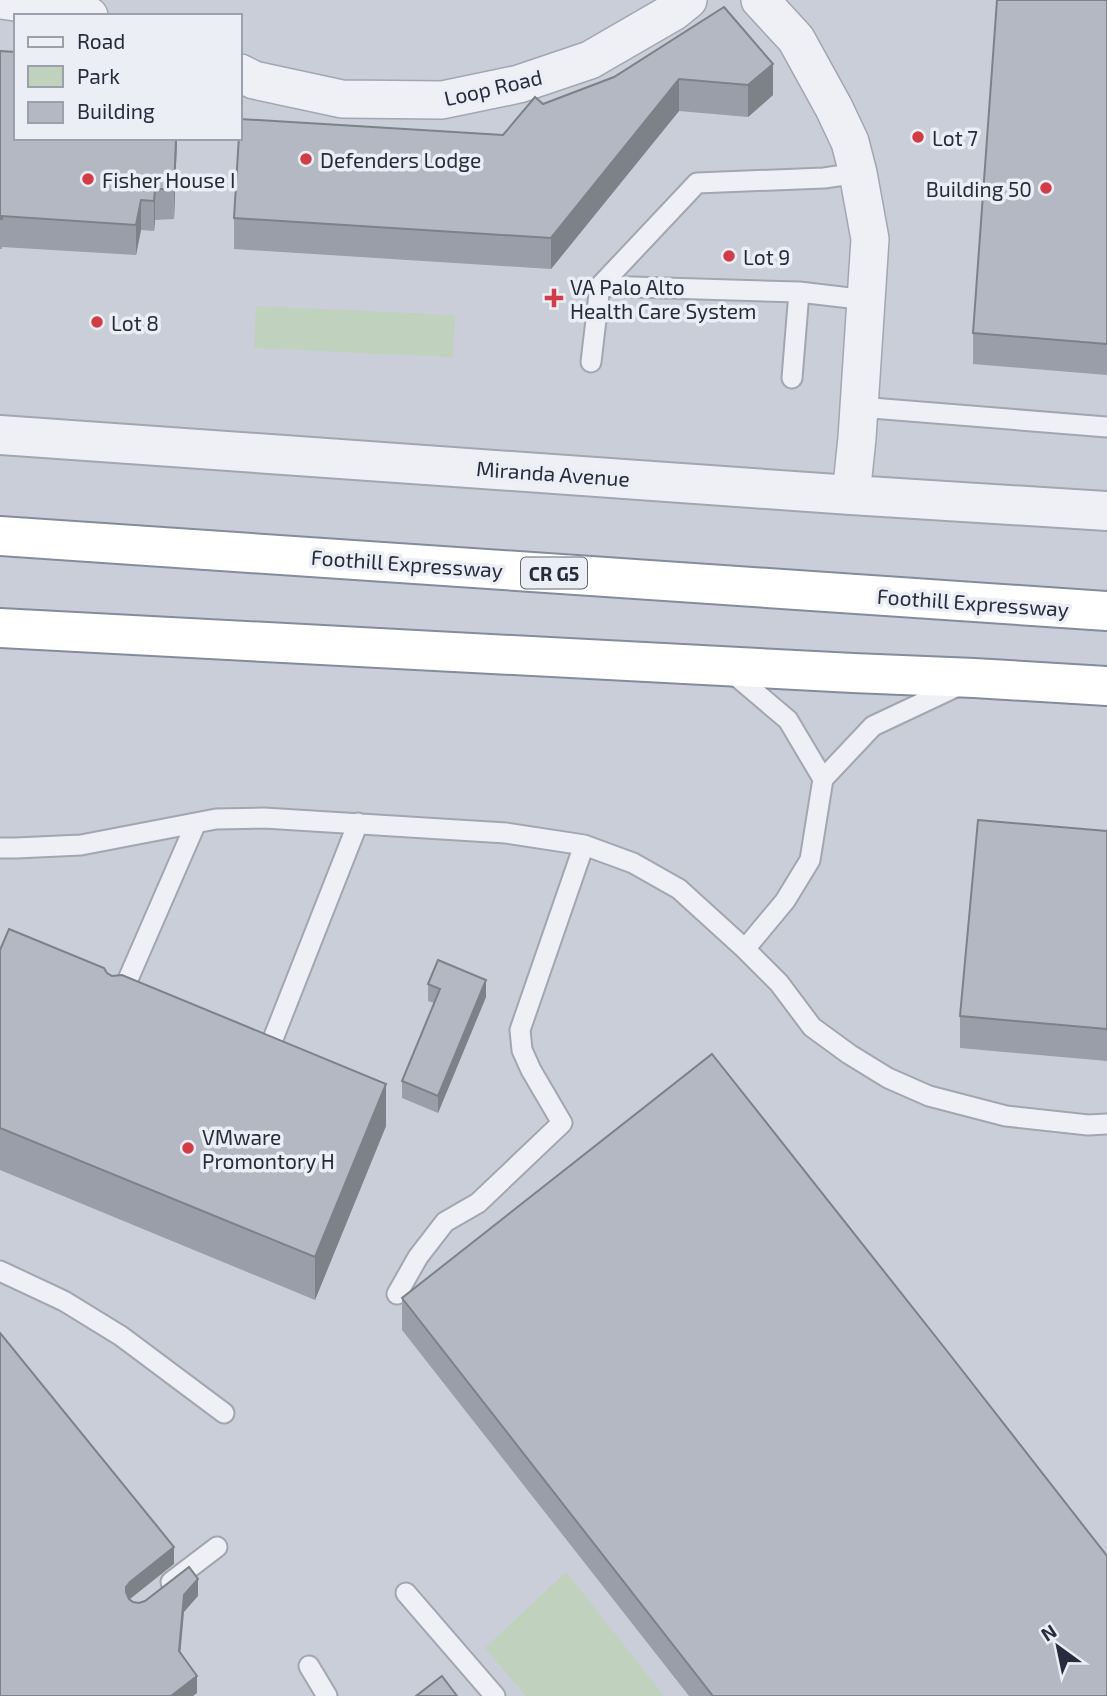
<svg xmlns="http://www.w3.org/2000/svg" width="1107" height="1696" font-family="'Exo 2',sans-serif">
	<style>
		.built { fill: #caced9; fill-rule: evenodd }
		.green { fill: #c0d1bd }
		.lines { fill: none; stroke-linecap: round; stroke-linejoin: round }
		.service-casing { stroke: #a2a6b1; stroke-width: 23 }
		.minor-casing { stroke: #a2a6b1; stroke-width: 40 }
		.tertiary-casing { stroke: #a2a6b1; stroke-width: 42 }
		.trunk-casing { stroke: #838b9d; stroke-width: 42 }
		.service { stroke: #eff0f5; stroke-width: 19 }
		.minor { stroke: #eff0f5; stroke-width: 37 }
		.tertiary { stroke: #eff0f5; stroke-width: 38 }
		.trunk { stroke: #fff; stroke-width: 38 }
		.wall { fill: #9a9ea8 }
		.shaded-wall { fill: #7d8188 }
		.building { fill: #b3b8c3; stroke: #7d8188; stroke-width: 2 }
		.poi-dot { fill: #d03d46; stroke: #ebeef4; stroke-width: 2.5 }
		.labels { text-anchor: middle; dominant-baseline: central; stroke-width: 7; stroke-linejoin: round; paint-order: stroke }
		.shield { fill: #ebeef4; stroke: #616674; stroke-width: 2 }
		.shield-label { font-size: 19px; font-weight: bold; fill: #262c3d }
		.street-label { font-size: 21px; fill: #262c3d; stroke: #ebeef4 }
		.poi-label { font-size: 21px; fill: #262c3d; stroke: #ebeef4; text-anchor: start }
	</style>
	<rect width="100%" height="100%" fill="#dcdfe7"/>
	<path class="built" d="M 0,0 L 1107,0 L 1107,1696 L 0,1696 ZM 16,16 L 240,16 L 240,138 L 16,138 Z"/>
	<path class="green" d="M 256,306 L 455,315 L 453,357 L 254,348 Z
		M 566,1572 L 664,1696 L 526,1696 L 485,1648 Z"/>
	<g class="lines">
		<g class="service-casing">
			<path id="service" d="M 600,286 L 799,292
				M 591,362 L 600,286 L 697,183 L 824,178 L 858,173
				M 792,378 L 799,292 L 867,300
				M 859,407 L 1107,427
				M 729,670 L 788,720 L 823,779
				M 0,848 L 16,848 L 81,845 L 216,819 L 264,818 L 506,833 L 584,845 L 633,863 L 679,889 L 745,949 L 779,983 L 812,1027 L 849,1054 L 888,1078 L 929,1096 L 1006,1116 L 1088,1125 L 1107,1124
				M 745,949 L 785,901 L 810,860 L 823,779 L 873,726 L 958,686
				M 119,1000 L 196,823
				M 269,1049 L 358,823
				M 0,1271 L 64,1301 L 121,1336 L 224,1413
				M 397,1294 L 418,1257 L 445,1222 L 478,1203 L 562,1123 L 531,1070 L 522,1050 L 520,1030 L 584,845
				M 171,1582 L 217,1547
				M 406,1593 L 495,1696
				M 309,1666 L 327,1696"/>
		</g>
		<g class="minor-casing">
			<path id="minor" d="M 2,0 L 65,9 L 89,16
				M 760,0 L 796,39 L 834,108 L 850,142 L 858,173 L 870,239 L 857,438 L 851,495
				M 240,73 L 254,80 L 342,99 L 442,100 L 519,84 L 590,60 L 673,12 L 688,0"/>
		</g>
		<g class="tertiary-casing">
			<path id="tertiary" d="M 0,435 L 851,495 L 1107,511"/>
		</g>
		<g class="trunk-casing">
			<path id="trunk" d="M 0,536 L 1107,611
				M 0,628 L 853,673 L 974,678 L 1107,686"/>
		</g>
		<use href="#service" class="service"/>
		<use href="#minor" class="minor"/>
		<use href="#tertiary" class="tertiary"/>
		<use href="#trunk" class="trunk"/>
	</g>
	<path class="wall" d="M 1107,0 L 1107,375 L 973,364 L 973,333 Z
		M 724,7 L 773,95 L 748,117 L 679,111 L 551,269 L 234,249 L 234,218 L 503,135 L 543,104 L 614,77 Z
		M 0,51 L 177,138 L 174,219 L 155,220 L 154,231 L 141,230 L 136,255 L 2,247 L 2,249 L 0,249 Z
		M 1107,831 L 1107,1061 L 960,1048 L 960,1016 Z
		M 0,950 L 107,973 L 386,1126 L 315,1300 L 0,1170 Z
		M 428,984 L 486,997 L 438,1113 L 402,1098 L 402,1081 L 434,1003 L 428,1001 Z
		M 402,1298 L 1107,1696 L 689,1696 L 402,1330 Z"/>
	<path class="shaded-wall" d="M 773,64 L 773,95 L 748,117 L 748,85 Z
		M 679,79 L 679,111 L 551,269 L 551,238 Z
		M 176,138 L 177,138 L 174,219 L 174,189 Z
		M 155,189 L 155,220 L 154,231 L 154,201 Z
		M 141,200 L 141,230 L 136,255 L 136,225 Z
		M 486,980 L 486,997 L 438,1113 L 438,1096 Z
		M 386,1084 L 386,1126 L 315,1300 L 315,1257 Z
		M 174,1547 L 174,1564 L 130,1599 L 126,1604 L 126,1609 L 126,1587 L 130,1582 Z
		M 198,1579 L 198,1596 L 184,1612 L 179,1668 L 179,1651 L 184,1595 Z
		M 197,1676 L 197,1693 L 193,1696 L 171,1696 Z"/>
	<path class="building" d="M 997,0 L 1107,0 L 1107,344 L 973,333 Z
		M 724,7 L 773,64 L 748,85 L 679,79 L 551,238 L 234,218 L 240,119 L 503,135 L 535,97 L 543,104 L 614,77 Z
		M 0,51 L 16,52 L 16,138 L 176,138 L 174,189 L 155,189 L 154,201 L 141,200 L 136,225 L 2,216 L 2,219 L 0,219 Z
		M 978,820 L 1107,831 L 1107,1029 L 960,1016 Z
		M 9,929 L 104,968 L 107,973 L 112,976 L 122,975 L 386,1084 L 315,1257 L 0,1128 L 0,950 Z
		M 438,960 L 486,980 L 438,1096 L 402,1081 L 440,989 L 428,984 Z
		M 712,1054 L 947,1351 L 1107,1556 L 1107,1696 L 713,1696 L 402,1298 Z
		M 0,1333 L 174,1547 L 130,1582 L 126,1587 L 126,1592 L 129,1599 L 133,1602 L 139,1603 L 145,1601 L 189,1567 L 198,1579 L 184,1595 L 179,1651 L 197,1676 L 171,1696 L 0,1696 Z
		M 442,1676 L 457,1696 L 416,1696 Z"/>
	<g class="poi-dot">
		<circle cx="918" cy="137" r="7"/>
		<circle cx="306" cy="159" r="7"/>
		<circle cx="88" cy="179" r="7"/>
		<circle cx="1046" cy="188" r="7"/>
		<circle cx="729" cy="256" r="7"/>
		<path d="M550.5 287.5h7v7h7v7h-7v7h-7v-7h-7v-7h7z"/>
		<circle cx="97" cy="322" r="7"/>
		<circle cx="188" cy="1148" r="7"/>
	</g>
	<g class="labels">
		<rect class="shield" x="521" y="557.5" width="66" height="31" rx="5"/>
		<g class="shield-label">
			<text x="554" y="573">CR G5</text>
		</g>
		<g class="street-label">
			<text transform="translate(493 87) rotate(-13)">Loop Road</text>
			<text transform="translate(553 473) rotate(4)">Miranda Avenue</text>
			<text transform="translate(407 563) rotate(4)">Foothill Expressway</text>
			<text transform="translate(973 602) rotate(4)">Foothill Expressway</text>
		</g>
		<g class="poi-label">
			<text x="932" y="137">Lot 7</text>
			<text x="320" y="159">Defenders Lodge</text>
			<text x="102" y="179">Fisher House I</text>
			<text x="1032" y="188" text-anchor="end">Building 50</text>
			<text x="743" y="256">Lot 9</text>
			<text x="570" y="286">VA Palo Alto<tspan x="570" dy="24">Health Care System</tspan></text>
			<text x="111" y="322">Lot 8</text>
			<text x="202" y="1136">VMware<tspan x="202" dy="24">Promontory H</tspan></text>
		</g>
	</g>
	<rect x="14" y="14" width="228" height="126" fill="#ebeef4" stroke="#9ca0ab" stroke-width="2"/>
	<rect x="28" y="37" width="35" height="10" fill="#eff0f5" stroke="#9ca0ab" stroke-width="2"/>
	<text x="77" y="49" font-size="21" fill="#262c3d">Road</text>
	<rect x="28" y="66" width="35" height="21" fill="#c0d1bd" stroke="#9ca0ab" stroke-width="2"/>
	<text x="77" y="84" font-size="21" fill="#262c3d">Park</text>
	<rect x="28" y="102" width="35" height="21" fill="#b3b8c3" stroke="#9ca0ab" stroke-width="2"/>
	<text x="77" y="119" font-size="21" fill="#262c3d">Building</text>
	<g transform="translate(1058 1647) rotate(327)" stroke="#ebeef4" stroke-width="5" paint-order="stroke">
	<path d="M0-5L12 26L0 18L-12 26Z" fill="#262c3d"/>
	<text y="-10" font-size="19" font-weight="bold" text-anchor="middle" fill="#262c3d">N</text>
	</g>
</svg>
